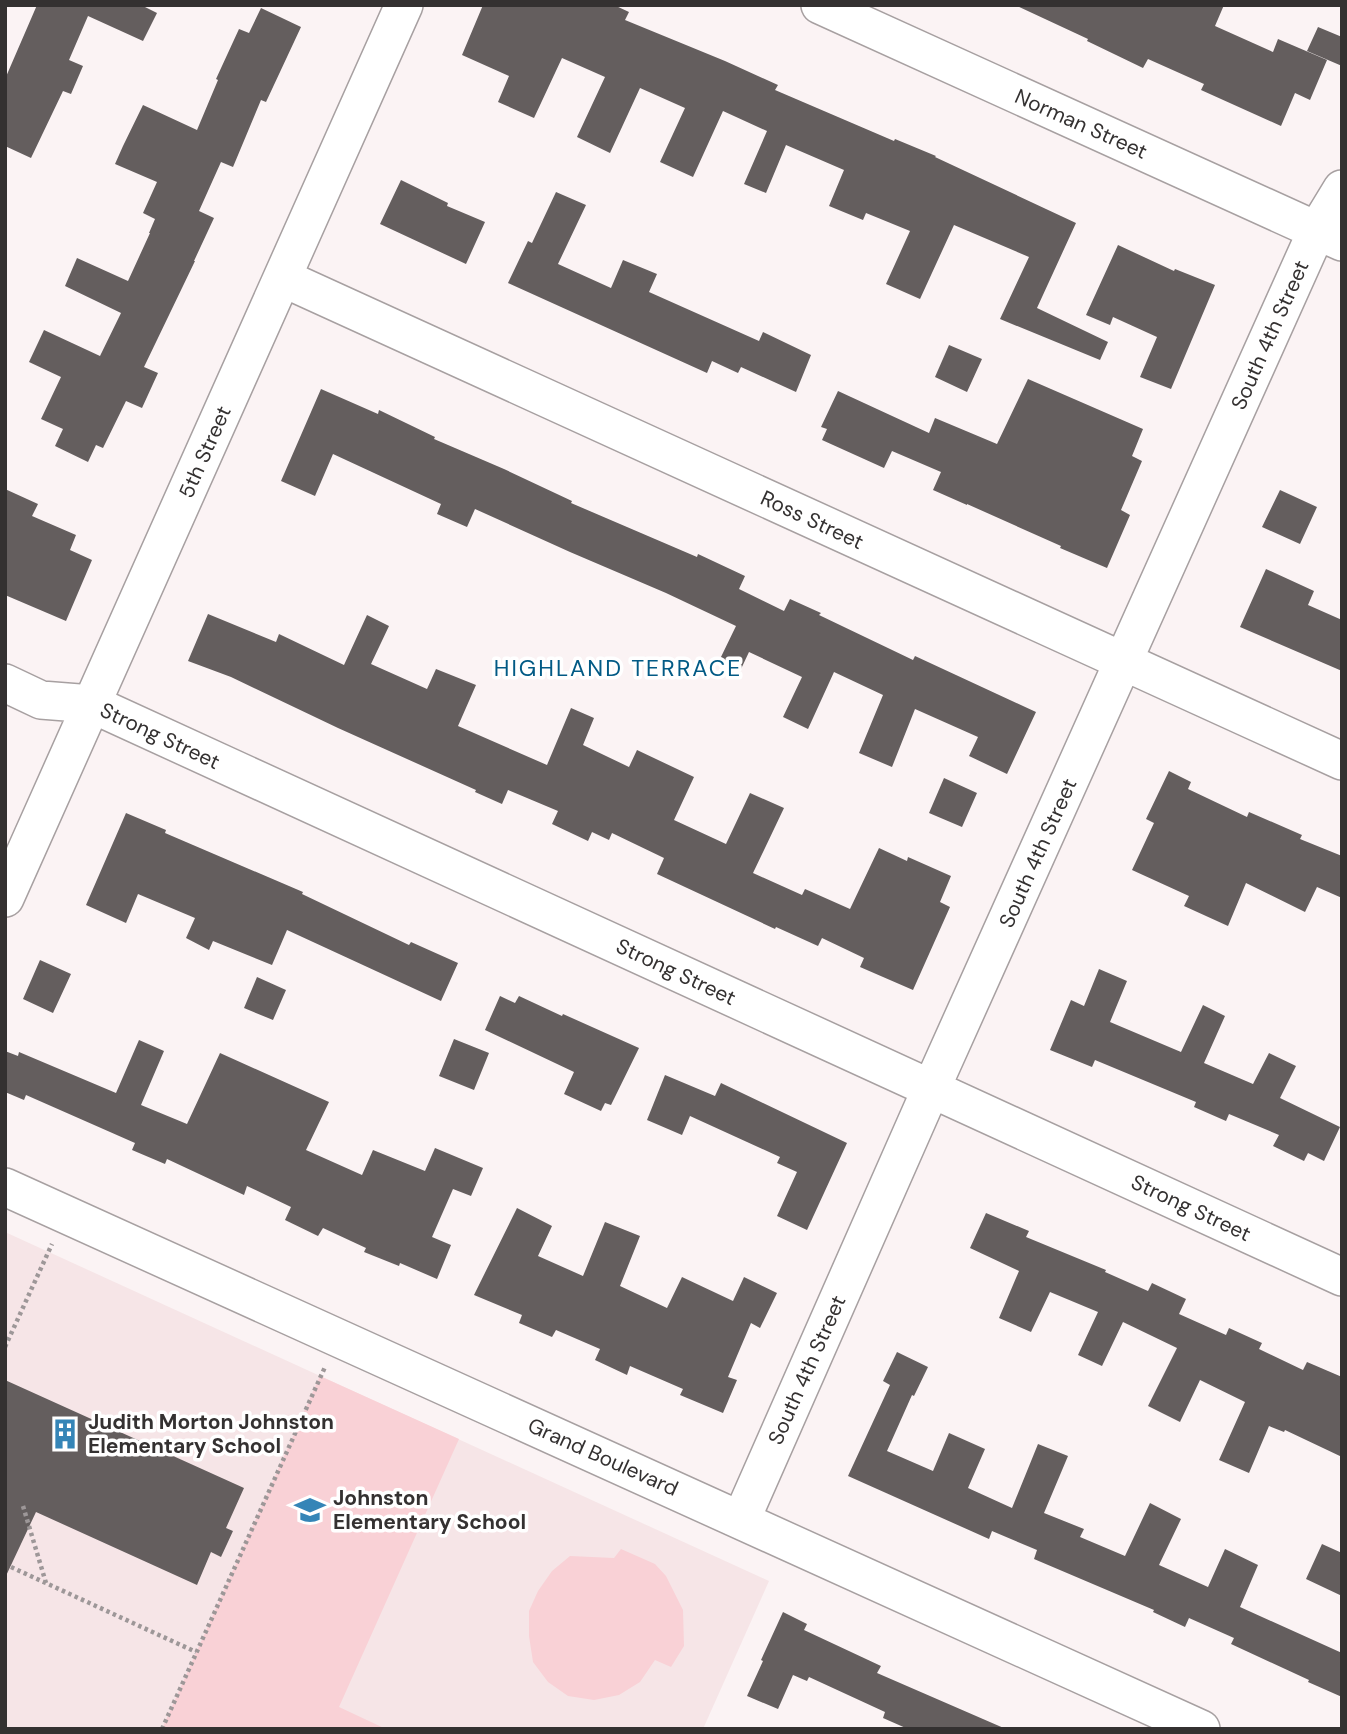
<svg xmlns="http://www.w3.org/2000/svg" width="1347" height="1734" font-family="'DM Sans',sans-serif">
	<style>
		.built { fill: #f6e5e7 }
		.green { fill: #f9d1d6 }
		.building { fill: #645e5e }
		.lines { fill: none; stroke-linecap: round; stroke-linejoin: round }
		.minor-casing { stroke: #a7a0a1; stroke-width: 40 }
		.path { stroke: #9d9798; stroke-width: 4.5; stroke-dasharray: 3.5 3.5; stroke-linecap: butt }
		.minor { stroke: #fff; stroke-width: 37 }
		.labels { text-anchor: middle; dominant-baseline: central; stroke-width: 7; stroke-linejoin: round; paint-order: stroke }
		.street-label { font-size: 21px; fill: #343131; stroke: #fff }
		.poi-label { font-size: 21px; font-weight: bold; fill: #343131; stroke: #fff; text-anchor: start }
		.neighbourhood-label { font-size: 23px; letter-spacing: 2px; fill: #025a85; stroke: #fff }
	</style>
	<rect width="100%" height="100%" fill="#fbf3f4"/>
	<path class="built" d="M 5,1232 L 769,1581 L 703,1729 L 5,1729 Z"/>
	<path class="green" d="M 320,1376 L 459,1439 L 339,1707 L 386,1729 L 162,1729 Z
		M 621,1549 L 655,1564 L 666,1576 L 683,1610 L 684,1646 L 671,1667 L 655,1660 L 640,1682 L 619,1695 L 594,1700 L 568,1696 L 548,1682 L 533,1662 L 529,1636 L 529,1611 L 538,1591 L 552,1571 L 570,1556 L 614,1558 Z"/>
	<path class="building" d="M 37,5 L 141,5 L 157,13 L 143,41 L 88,16 L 69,60 L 83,66 L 71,94 L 63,91 L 31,158 L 5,146 L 5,79 Z
		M 483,5 L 614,5 L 629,12 L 625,20 L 725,61 L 778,85 L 775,90 L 894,141 L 895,139 L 936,156 L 935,157 L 1076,223 L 1037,308 L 1108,342 L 1100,360 L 1000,319 L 1029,257 L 954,225 L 920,299 L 886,284 L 910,231 L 866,213 L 863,220 L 829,206 L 844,170 L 786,145 L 766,193 L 744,184 L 767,131 L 723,111 L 693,177 L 660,162 L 685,108 L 640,88 L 610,153 L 577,137 L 605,77 L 562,58 L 534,118 L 498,102 L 509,76 L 462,55 Z
		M 1015,5 L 1224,5 L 1215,26 L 1273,52 L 1278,39 L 1327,60 L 1310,100 L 1295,93 L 1281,126 L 1201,90 L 1204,84 L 1148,59 L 1143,68 L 1087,41 L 1088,39 Z
		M 261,8 L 301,27 L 266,102 L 261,100 L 233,167 L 221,162 L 199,211 L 214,218 L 194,261 L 195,261 L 144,367 L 158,373 L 142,408 L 126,401 L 103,448 L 96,445 L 88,462 L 55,446 L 63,429 L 41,419 L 61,377 L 29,362 L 44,330 L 100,356 L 121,313 L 65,286 L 77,258 L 128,281 L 150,233 L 149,233 L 155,219 L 143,213 L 157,182 L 115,164 L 123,146 L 143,105 L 197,130 L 218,80 L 216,79 L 239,29 L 249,33 Z
		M 1318,27 L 1342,37 L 1342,66 L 1307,51 Z
		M 401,180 L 448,203 L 447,206 L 485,222 L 466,264 L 380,224 Z
		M 556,192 L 586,205 L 558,264 L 611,288 L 623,260 L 657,274 L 649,292 L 759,341 L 763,332 L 811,355 L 796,392 L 741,367 L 738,373 L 712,361 L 707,373 L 508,283 L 528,241 L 532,243 Z
		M 1118,245 L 1174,271 L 1175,269 L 1215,285 L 1171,389 L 1140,377 L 1157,337 L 1113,317 L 1110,325 L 1086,315 Z
		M 949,345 L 982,359 L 967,392 L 935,377 Z
		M 1028,379 L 1143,429 L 1132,456 L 1142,461 L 1121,510 L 1130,515 L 1107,568 L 1060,548 L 1061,546 L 967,504 L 967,505 L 933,490 L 941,472 L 892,451 L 884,468 L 822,440 L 827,429 L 821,427 L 838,391 L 929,433 L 935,418 L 997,444 Z
		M 321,389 L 378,414 L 379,410 L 435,437 L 434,439 L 504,469 L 572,501 L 571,503 L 697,557 L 698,554 L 745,576 L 739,589 L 784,611 L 790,599 L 821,613 L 819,615 L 913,660 L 915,656 L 1036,712 L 1007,774 L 969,756 L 978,737 L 915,709 L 892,767 L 859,753 L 883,695 L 834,672 L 808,729 L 783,717 L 802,677 L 749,652 L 741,669 L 720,659 L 736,626 L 666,593 L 570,552 L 475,509 L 467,527 L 437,514 L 441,504 L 333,454 L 315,496 L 281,481 Z
		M 5,489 L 38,504 L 32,516 L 76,535 L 70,550 L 92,560 L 66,621 L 5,595 Z
		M 1280,490 L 1317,507 L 1300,544 L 1262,527 Z
		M 1266,569 L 1314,591 L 1308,605 L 1342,620 L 1342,671 L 1240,627 Z
		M 208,614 L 276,642 L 279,634 L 344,665 L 367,615 L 389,626 L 371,664 L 427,689 L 436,669 L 476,685 L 458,726 L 547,765 L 571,708 L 594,718 L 583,745 L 629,767 L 637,750 L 694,777 L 674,820 L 726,844 L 750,793 L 784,808 L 753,873 L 802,895 L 805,889 L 850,909 L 879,848 L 907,861 L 908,857 L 951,876 L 940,902 L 950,907 L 913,990 L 860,967 L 864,958 L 822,938 L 818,946 L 776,927 L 775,929 L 657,874 L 664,858 L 612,833 L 609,840 L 592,832 L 588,841 L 552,824 L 558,811 L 508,790 L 502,804 L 475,792 L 476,790 L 338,728 L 231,677 L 188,661 Z
		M 1169,771 L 1191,782 L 1188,789 L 1247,817 L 1249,812 L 1302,835 L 1300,839 L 1342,856 L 1342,898 L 1317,887 L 1305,912 L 1246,883 L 1228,926 L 1184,906 L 1189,896 L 1132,870 L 1154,823 L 1146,819 Z
		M 944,778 L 977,793 L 962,827 L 929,813 Z
		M 126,813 L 166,830 L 165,833 L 303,892 L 302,894 L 409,945 L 411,942 L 458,963 L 441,1001 L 287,930 L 272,965 L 213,941 L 209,950 L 186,938 L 195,918 L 138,894 L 126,923 L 86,905 Z
		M 40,960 L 71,974 L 53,1013 L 23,999 Z
		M 1099,969 L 1127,981 L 1110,1022 L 1181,1052 L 1203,1005 L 1225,1016 L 1204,1063 L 1253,1084 L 1269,1053 L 1296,1066 L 1280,1098 L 1340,1127 L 1324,1161 L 1308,1153 L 1304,1161 L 1273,1146 L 1279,1135 L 1229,1114 L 1226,1121 L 1194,1107 L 1196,1102 L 1095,1060 L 1092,1067 L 1050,1050 L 1071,1000 L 1084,1006 Z
		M 257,977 L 286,990 L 273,1020 L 244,1008 Z
		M 500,996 L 515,1003 L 519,996 L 562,1016 L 563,1014 L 639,1048 L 611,1105 L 605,1103 L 601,1111 L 564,1094 L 574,1072 L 485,1030 Z
		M 454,1039 L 489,1053 L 474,1090 L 439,1076 Z
		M 139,1040 L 164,1051 L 141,1105 L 187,1124 L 220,1053 L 329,1102 L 306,1150 L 362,1175 L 373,1150 L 425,1171 L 435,1148 L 483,1168 L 471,1196 L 453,1189 L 432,1237 L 451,1245 L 437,1279 L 400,1263 L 399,1266 L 364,1252 L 366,1248 L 323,1228 L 318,1236 L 285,1220 L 291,1207 L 247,1186 L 244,1195 L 167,1159 L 165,1164 L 132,1150 L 135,1143 L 26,1095 L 24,1100 L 5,1092 L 5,1051 L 18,1056 L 19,1052 L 116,1093 Z
		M 665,1075 L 715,1096 L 721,1083 L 847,1143 L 807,1230 L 777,1216 L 797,1172 L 777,1163 L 780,1157 L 690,1116 L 682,1135 L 647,1120 Z
		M 517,1208 L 552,1226 L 538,1256 L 583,1276 L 605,1222 L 640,1236 L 620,1286 L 667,1308 L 682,1277 L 733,1301 L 744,1277 L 777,1293 L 760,1328 L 751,1323 L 728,1377 L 737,1380 L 723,1413 L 680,1395 L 683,1389 L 630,1366 L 627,1375 L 595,1360 L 600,1349 L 556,1330 L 552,1337 L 519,1323 L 522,1315 L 474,1295 Z
		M 986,1213 L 1029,1231 L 1026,1237 L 1106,1270 L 1105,1272 L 1148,1291 L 1152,1283 L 1186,1299 L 1179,1314 L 1226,1335 L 1229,1328 L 1262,1343 L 1259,1349 L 1303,1370 L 1307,1362 L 1342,1377 L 1342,1457 L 1285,1430 L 1284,1432 L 1269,1426 L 1249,1473 L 1219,1460 L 1245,1402 L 1200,1380 L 1180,1422 L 1148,1406 L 1177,1348 L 1123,1322 L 1102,1366 L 1078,1355 L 1098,1312 L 1050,1292 L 1031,1332 L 999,1318 L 1019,1271 L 970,1248 Z
		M 897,1352 L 928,1367 L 914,1396 L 912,1395 L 887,1451 L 933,1471 L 949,1433 L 985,1449 L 968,1488 L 1012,1508 L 1038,1444 L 1068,1456 L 1044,1513 L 1084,1529 L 1080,1537 L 1125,1556 L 1150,1503 L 1181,1519 L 1159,1565 L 1208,1587 L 1225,1549 L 1258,1565 L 1240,1607 L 1342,1653 L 1342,1697 L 1308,1682 L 1309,1680 L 1231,1644 L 1234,1638 L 1189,1618 L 1185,1627 L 1153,1612 L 1154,1610 L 1034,1559 L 1037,1550 L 992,1531 L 989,1539 L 848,1476 L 890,1385 L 883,1381 Z
		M 5,1380 L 244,1488 L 226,1528 L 233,1531 L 221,1557 L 211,1552 L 197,1585 L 36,1512 L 5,1578 Z
		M 1322,1544 L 1342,1553 L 1342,1596 L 1306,1579 Z
		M 783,1612 L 807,1624 L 804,1630 L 881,1666 L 877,1673 L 1006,1729 L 908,1729 L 883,1718 L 885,1712 L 809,1677 L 807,1681 L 793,1675 L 778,1709 L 747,1696 L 763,1661 L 761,1660 Z"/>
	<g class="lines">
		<g class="minor-casing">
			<path id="minor" d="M 820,5 L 1342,242
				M 283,278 L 1342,761
				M 5,683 L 41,700 L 92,704 L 1342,1277
				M 5,898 L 404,5
				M 5,1187 L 1201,1729
				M 741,1520 L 931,1089 L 1317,230 L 1342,189"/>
		</g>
		<path class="path" d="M 5,1347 L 52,1244
			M 23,1506 L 46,1583
			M 11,1567 L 196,1652
			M 162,1729 L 325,1367"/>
		<use href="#minor" class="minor"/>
	</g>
	<defs>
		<g id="building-bare" transform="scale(2.415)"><path d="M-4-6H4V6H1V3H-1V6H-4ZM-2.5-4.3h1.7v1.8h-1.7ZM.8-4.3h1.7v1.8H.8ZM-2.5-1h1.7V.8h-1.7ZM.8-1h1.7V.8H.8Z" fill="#3585b7" stroke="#fff" stroke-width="2.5" paint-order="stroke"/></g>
		<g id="school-bare" transform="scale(2.415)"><path d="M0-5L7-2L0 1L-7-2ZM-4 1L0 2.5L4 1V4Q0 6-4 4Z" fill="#3585b7" stroke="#fff" stroke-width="2.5" paint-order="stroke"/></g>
	</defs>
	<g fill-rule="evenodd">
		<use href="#building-bare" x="65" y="1434"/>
		<use href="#school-bare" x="310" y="1510"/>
	</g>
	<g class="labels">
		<g class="street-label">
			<text transform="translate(1081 124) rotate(24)">Norman Street</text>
			<text transform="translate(1270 335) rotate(-66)">South 4th Street</text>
			<text transform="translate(205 452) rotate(-66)">5th Street</text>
			<text transform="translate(812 520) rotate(25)">Ross Street</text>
			<text transform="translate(160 736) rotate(25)">Strong Street</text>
			<text transform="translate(1038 853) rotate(-66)">South 4th Street</text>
			<text transform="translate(676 972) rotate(25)">Strong Street</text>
			<text transform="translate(1191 1208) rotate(25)">Strong Street</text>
			<text transform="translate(807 1370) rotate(-66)">South 4th Street</text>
			<text transform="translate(603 1457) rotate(24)">Grand Boulevard</text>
		</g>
		<g class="poi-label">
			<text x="88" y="1422">Judith Morton Johnston<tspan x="88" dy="24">Elementary School</tspan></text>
			<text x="333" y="1498">Johnston<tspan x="333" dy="24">Elementary School</tspan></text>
		</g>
		<g class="neighbourhood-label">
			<text x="618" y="668">HIGHLAND TERRACE</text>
		</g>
	</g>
	<rect width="1347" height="1734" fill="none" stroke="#343131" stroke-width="14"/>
</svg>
